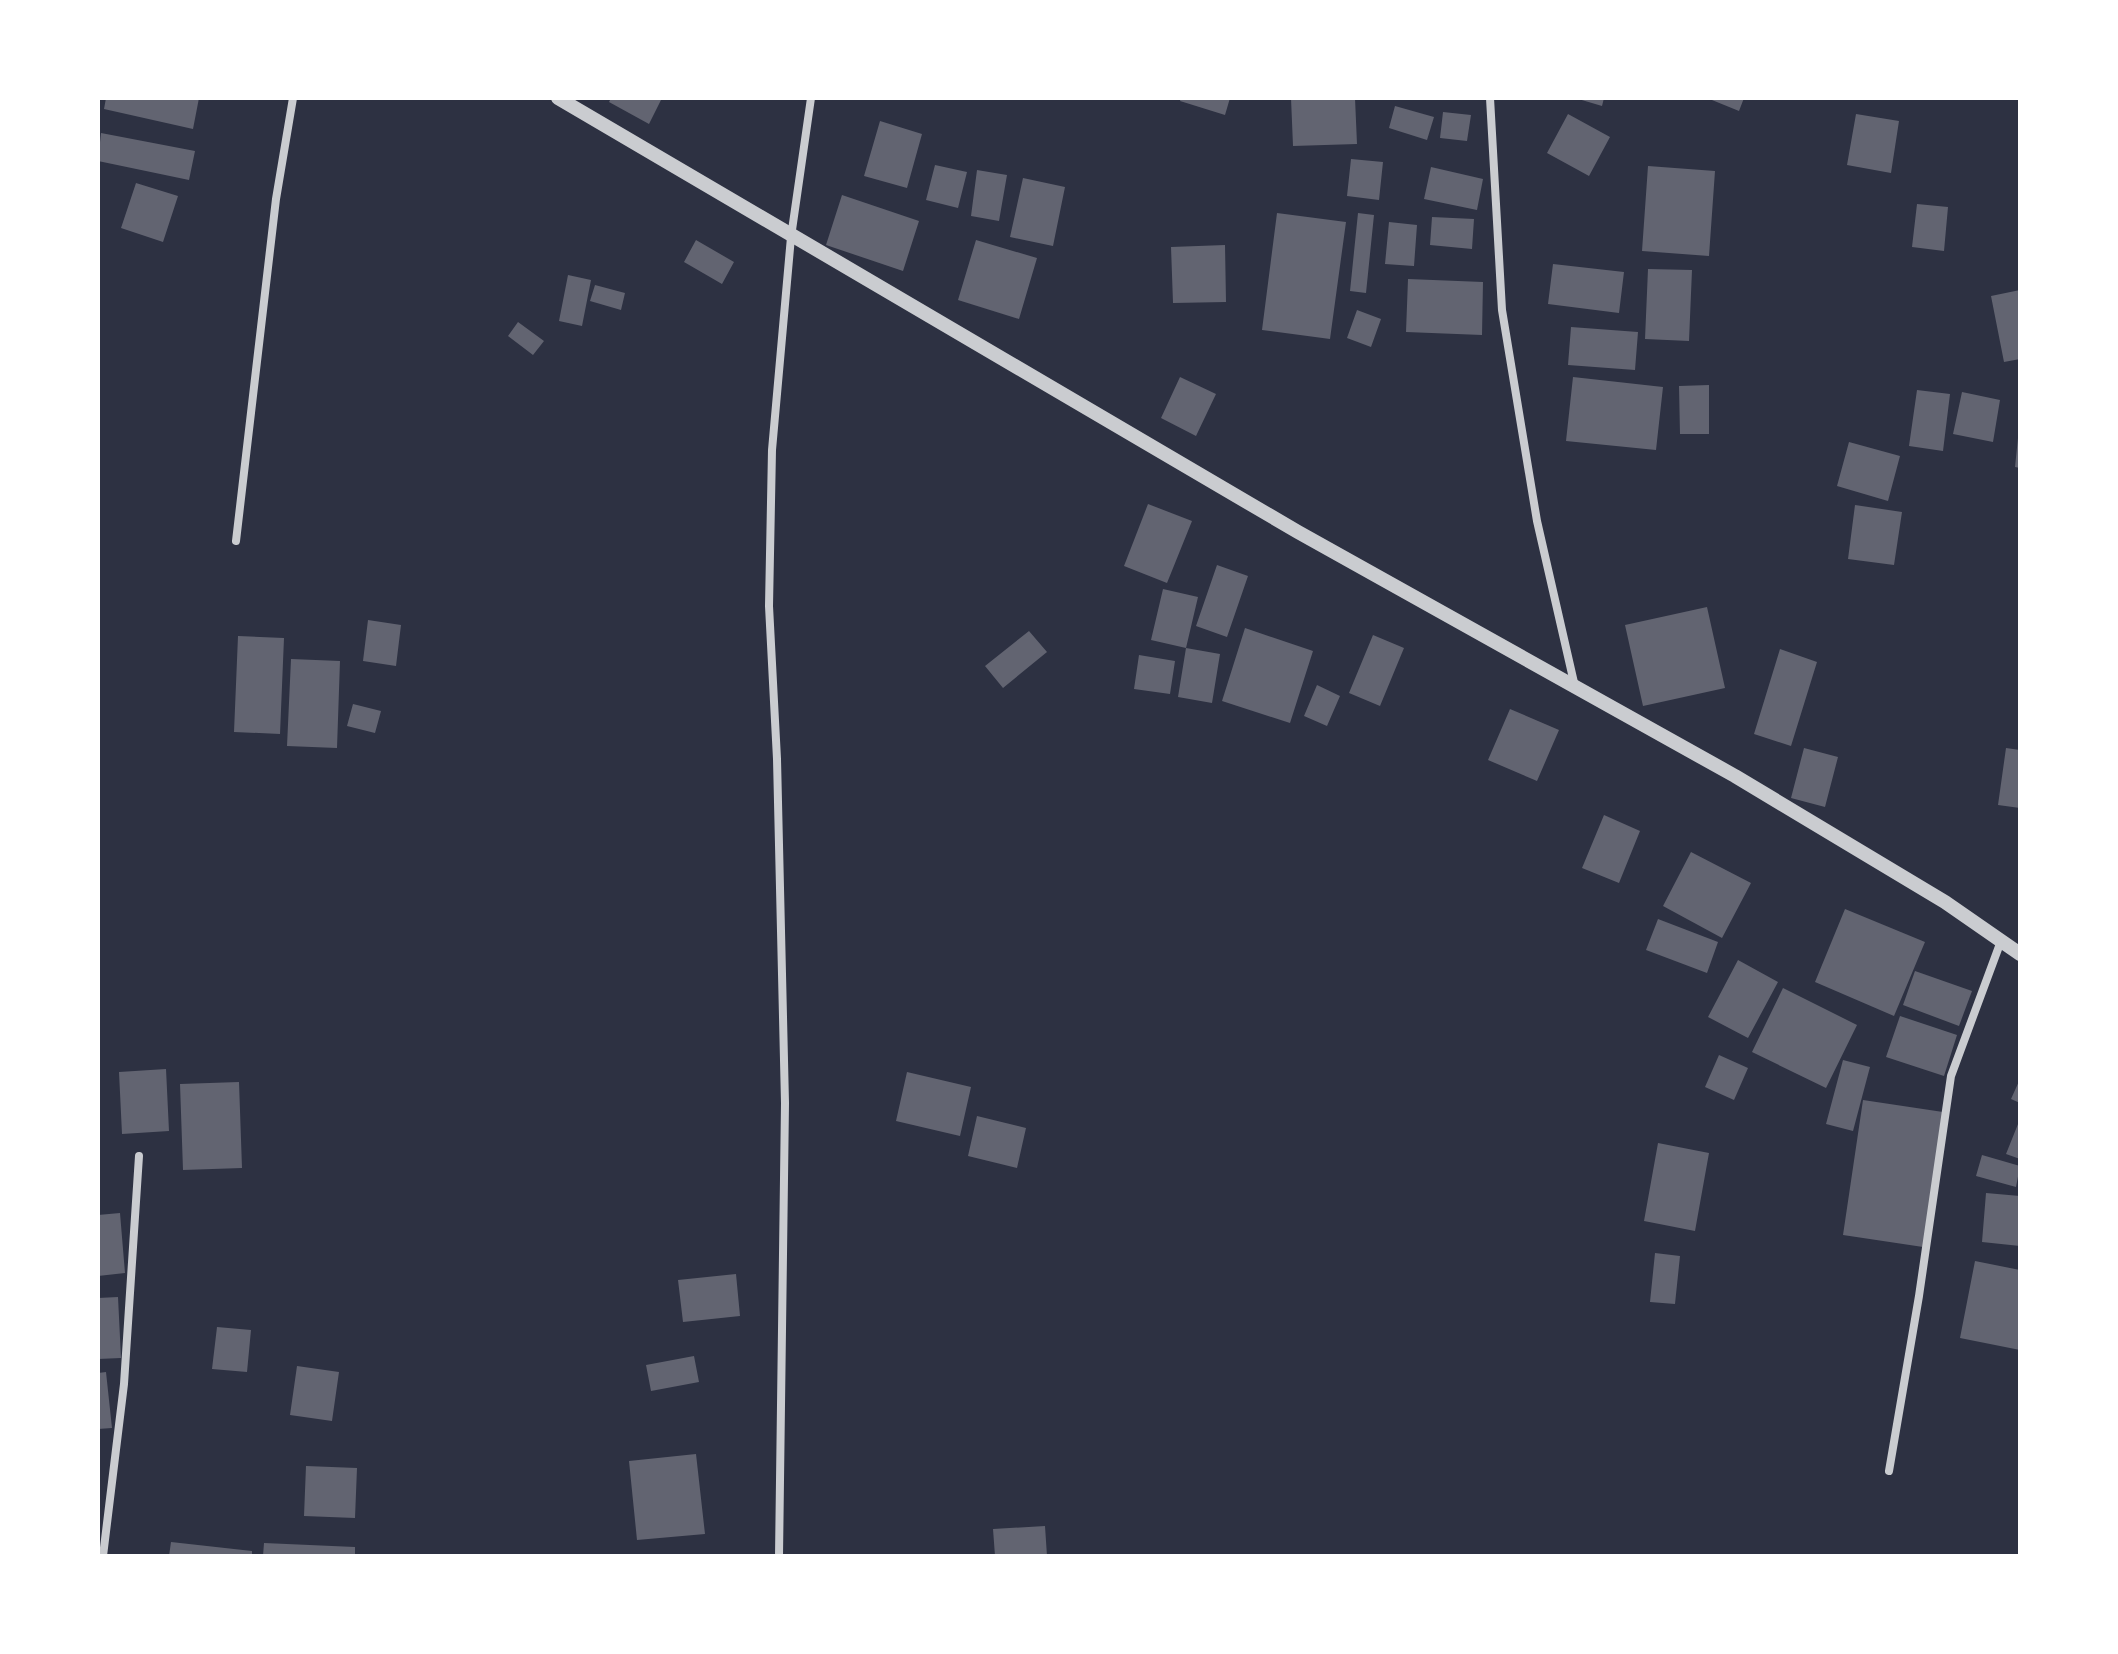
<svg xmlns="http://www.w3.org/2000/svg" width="2118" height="1654" font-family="Helvetica,sans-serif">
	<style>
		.building { fill: #626471 }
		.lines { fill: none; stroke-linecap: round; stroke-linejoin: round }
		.minor { stroke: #caccd0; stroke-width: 8 }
		.tertiary { stroke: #caccd0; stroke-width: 14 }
	</style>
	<rect width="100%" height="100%" fill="#2d3142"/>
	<path class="building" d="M 106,98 L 199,98 L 193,129 L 104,109 Z
		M 611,98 L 662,98 L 649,124 L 609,102 Z
		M 1181,98 L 1230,98 L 1225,115 L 1180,101 Z
		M 1291,98 L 1355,98 L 1357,144 L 1293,146 Z
		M 1575,98 L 1604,98 L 1602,106 Z
		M 1707,98 L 1744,98 L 1739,111 Z
		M 1395,106 L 1434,117 L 1427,140 L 1389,128 Z
		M 1443,112 L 1471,115 L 1467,141 L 1440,138 Z
		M 1568,114 L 1610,137 L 1589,176 L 1547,153 Z
		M 1856,114 L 1899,121 L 1891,173 L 1847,165 Z
		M 880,121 L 922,134 L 907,188 L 864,176 Z
		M 101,133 L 195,151 L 189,180 L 98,161 Z
		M 1351,159 L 1383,162 L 1379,200 L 1347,196 Z
		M 935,165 L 967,172 L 958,208 L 926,200 Z
		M 1648,166 L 1715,171 L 1709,256 L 1642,251 Z
		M 1431,167 L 1483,179 L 1477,210 L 1424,199 Z
		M 977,170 L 1007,175 L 999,221 L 971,216 Z
		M 1023,178 L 1065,187 L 1053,246 L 1010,237 Z
		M 136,183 L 178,196 L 163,242 L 121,228 Z
		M 842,195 L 919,221 L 903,271 L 826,245 Z
		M 1917,204 L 1948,207 L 1944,251 L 1912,247 Z
		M 1277,213 L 1346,222 L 1330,339 L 1262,330 Z
		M 1358,213 L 1374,215 L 1366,293 L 1350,291 Z
		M 1432,217 L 1474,219 L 1472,249 L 1430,245 Z
		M 1389,222 L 1417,225 L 1414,266 L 1385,264 Z
		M 696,240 L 734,262 L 722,284 L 684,262 Z
		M 976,240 L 1037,258 L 1019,319 L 958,300 Z
		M 1225,245 L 1226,302 L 1173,303 L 1171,247 Z
		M 1553,264 L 1624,272 L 1619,313 L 1548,304 Z
		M 1648,269 L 1692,270 L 1689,341 L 1645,339 Z
		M 568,275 L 591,280 L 582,326 L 559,321 Z
		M 1408,279 L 1483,282 L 1482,335 L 1406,332 Z
		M 595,285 L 625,293 L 621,310 L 590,301 Z
		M 2020,290 L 2020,359 L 2004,362 L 1991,296 Z
		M 1357,310 L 1381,319 L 1371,347 L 1347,338 Z
		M 518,322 L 544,341 L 533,355 L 508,336 Z
		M 1571,327 L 1638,332 L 1635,370 L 1568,365 Z
		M 1180,377 L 1216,394 L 1196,436 L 1161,418 Z
		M 1573,377 L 1663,387 L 1656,450 L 1566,441 Z
		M 1709,385 L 1709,434 L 1680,434 L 1679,386 Z
		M 1917,390 L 1950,394 L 1943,451 L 1909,446 Z
		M 1962,392 L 2000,400 L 1993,442 L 1953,434 Z
		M 2018,438 L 2020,438 L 2020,468 L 2015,467 Z
		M 1849,442 L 1900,456 L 1888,501 L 1837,486 Z
		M 1148,504 L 1192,521 L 1167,583 L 1124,566 Z
		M 1855,505 L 1902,512 L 1894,565 L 1848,559 Z
		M 1217,565 L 1248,576 L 1227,637 L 1196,626 Z
		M 1163,589 L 1198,597 L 1186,648 L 1151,640 Z
		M 1707,607 L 1725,688 L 1643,706 L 1625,625 Z
		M 368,620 L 401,625 L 396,666 L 363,661 Z
		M 1245,628 L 1313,651 L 1290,723 L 1222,701 Z
		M 1029,631 L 1047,652 L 1003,688 L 985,666 Z
		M 1373,635 L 1404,648 L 1380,706 L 1349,693 Z
		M 238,636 L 284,638 L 280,734 L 234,732 Z
		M 1186,648 L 1220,654 L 1212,703 L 1178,697 Z
		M 1780,649 L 1817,662 L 1791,746 L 1754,734 Z
		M 1139,655 L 1175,661 L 1170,694 L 1134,689 Z
		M 291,659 L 340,661 L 337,748 L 287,746 Z
		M 1317,685 L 1340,696 L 1327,726 L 1304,716 Z
		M 353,704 L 381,711 L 375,733 L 347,726 Z
		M 1510,709 L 1559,730 L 1537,781 L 1488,760 Z
		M 1804,748 L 1838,757 L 1825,807 L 1791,798 Z
		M 2006,748 L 2020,750 L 2020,808 L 1998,805 Z
		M 1604,815 L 1640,831 L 1619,883 L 1582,868 Z
		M 1691,852 L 1751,883 L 1722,938 L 1663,906 Z
		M 1845,909 L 1925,942 L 1894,1016 L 1815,982 Z
		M 1658,919 L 1718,942 L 1707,973 L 1646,950 Z
		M 1738,960 L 1778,982 L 1748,1038 L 1708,1017 Z
		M 1915,971 L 1972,991 L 1959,1026 L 1903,1005 Z
		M 1783,988 L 1857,1025 L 1826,1088 L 1752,1052 Z
		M 1900,1016 L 1957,1035 L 1944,1076 L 1886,1057 Z
		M 1719,1055 L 1748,1068 L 1734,1100 L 1705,1087 Z
		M 1843,1060 L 1870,1067 L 1853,1131 L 1826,1124 Z
		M 166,1069 L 169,1131 L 122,1134 L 119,1072 Z
		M 907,1072 L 971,1087 L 960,1136 L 896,1121 Z
		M 2020,1079 L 2020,1103 L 2011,1099 Z
		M 239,1082 L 242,1168 L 183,1170 L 180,1084 Z
		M 1863,1100 L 1943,1112 L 1923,1247 L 1843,1235 Z
		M 977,1116 L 1026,1128 L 1017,1168 L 968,1156 Z
		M 2020,1119 L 2020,1159 L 2006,1154 Z
		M 1658,1143 L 1709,1153 L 1695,1231 L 1644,1221 Z
		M 1982,1155 L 2020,1166 L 2016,1187 L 1976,1176 Z
		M 1986,1193 L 2020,1196 L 2020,1246 L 1982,1242 Z
		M 120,1213 L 125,1273 L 98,1276 L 98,1215 Z
		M 1655,1253 L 1680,1256 L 1675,1304 L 1650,1302 Z
		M 1975,1261 L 2020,1270 L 2020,1350 L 1960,1338 Z
		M 736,1274 L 740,1316 L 683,1322 L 678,1280 Z
		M 118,1297 L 121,1358 L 98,1359 L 98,1298 Z
		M 217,1327 L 251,1330 L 247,1372 L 212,1369 Z
		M 694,1356 L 699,1382 L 651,1391 L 646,1365 Z
		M 297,1366 L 339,1372 L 332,1421 L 290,1415 Z
		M 106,1372 L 112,1428 L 98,1429 L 98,1373 Z
		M 696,1454 L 705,1534 L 637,1540 L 629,1461 Z
		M 306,1466 L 357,1468 L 355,1518 L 304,1516 Z
		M 1045,1526 L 1047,1556 L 995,1556 L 993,1529 Z
		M 171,1542 L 252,1551 L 252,1556 L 169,1556 Z
		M 264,1543 L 355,1547 L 355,1556 L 263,1556 Z"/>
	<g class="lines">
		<path class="minor" d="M 1490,98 L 1502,310 L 1537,521 L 1575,687
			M 236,541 L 276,199 L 293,98
			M 1889,1471 L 1919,1296 L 1951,1076 L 2001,941
			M 103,1556 L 124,1384 L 139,1156
			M 779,1556 L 785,1103 L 777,759 L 769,606 L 772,450 L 791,237 L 811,98"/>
		<path class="tertiary" d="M 558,98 L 1298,532 L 1735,776 L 1945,902 L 2020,954"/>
	</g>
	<rect width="2118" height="1654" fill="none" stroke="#ffffff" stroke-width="200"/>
</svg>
